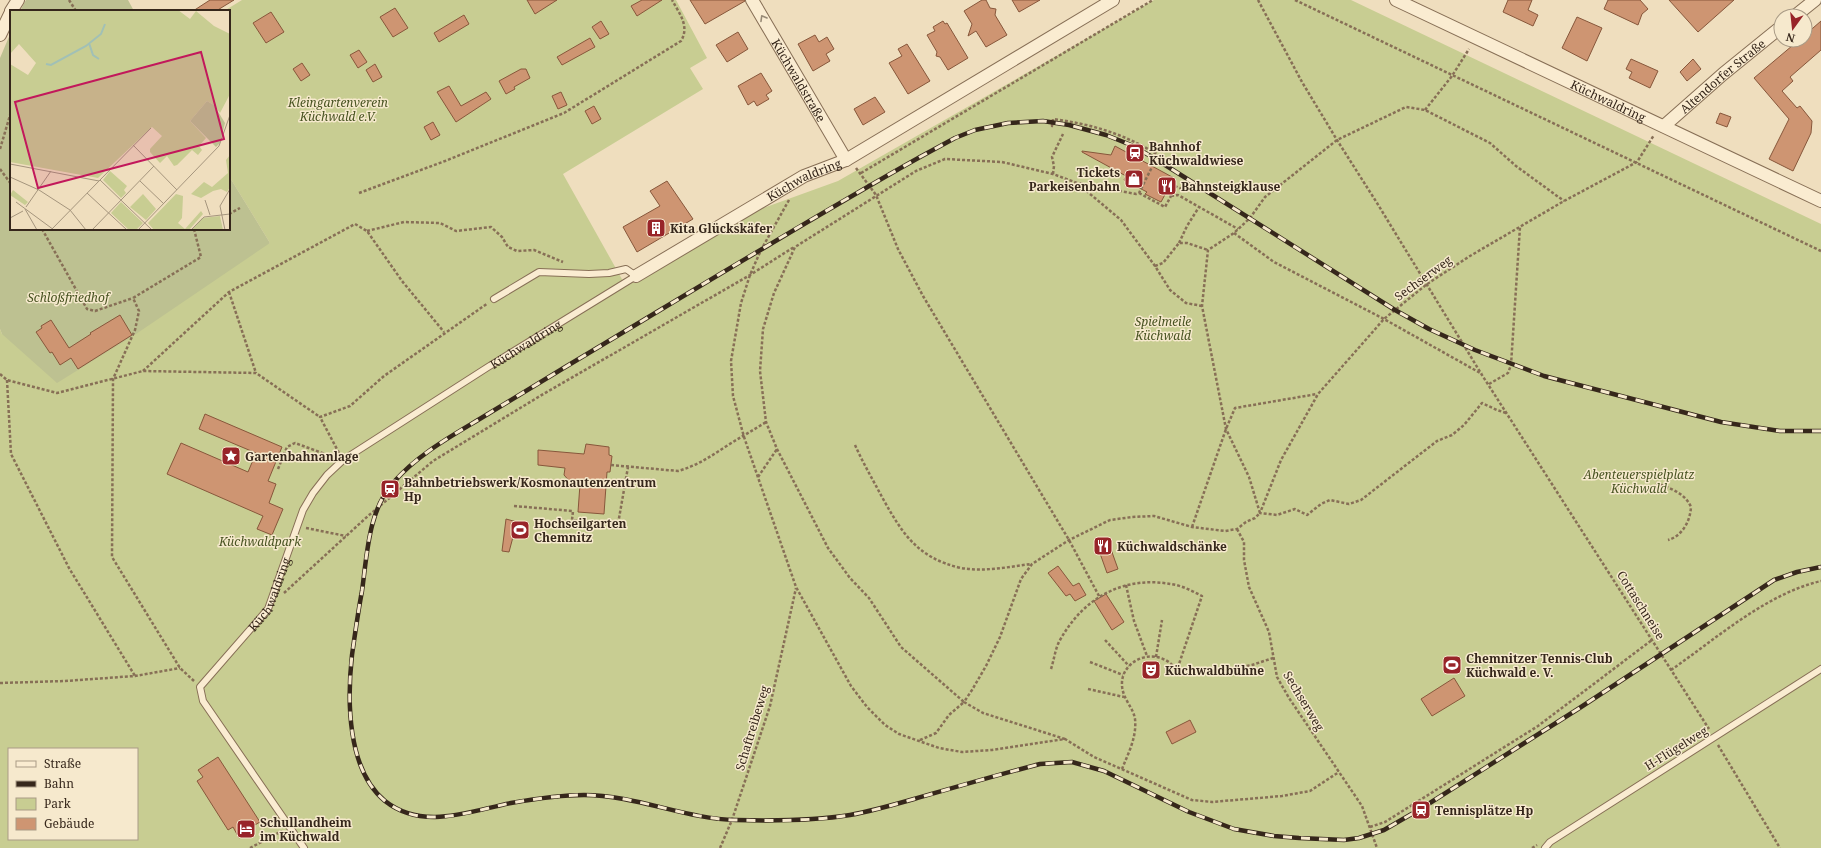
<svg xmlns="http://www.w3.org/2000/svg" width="1821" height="848" font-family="'Noto Serif',serif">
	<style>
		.green { fill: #c8cd92; fill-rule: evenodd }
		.cemetery { fill: #bdc191 }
		.building { fill: #ce9572; stroke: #87573b }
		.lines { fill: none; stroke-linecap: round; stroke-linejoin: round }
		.lane-casing { stroke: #876f56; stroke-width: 8 }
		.street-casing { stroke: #876f56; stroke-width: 14 }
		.path { stroke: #876f56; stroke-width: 2.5; stroke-dasharray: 3 2; stroke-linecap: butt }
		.lane { stroke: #faecd1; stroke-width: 6 }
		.street { stroke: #faecd1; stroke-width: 12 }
		.rail-casing { stroke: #36271b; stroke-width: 4.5 }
		.rail { stroke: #f6e9cd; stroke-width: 3; stroke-dasharray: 9; stroke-linecap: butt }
		.oneway { stroke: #988a76 }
		.labels { text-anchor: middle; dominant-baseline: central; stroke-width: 3; stroke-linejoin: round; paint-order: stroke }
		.street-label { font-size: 12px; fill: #36271b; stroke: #f6e9cd }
		.park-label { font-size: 12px; font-style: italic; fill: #485321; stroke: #f6e9cd }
		.poi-label { font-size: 12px; font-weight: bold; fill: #36271b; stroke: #f6e9cd; text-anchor: start }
		.inset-river { fill: none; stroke: #a1c0b6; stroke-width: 2 }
		.inset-road { fill: none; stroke: #a5957d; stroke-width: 1 }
		.view { fill: #c2185b; fill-opacity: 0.15; stroke: #c2185b; stroke-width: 2 }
		.inset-edge { fill: none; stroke: #36271b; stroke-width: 2 }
	</style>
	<rect width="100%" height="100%" fill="#efdebe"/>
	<path class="green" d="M 242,0 L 676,0 L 707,58 L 690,68 L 703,89 L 563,174 L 623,281 L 636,283 L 755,211 L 838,181 L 1154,0 L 1351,0 L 1821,224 L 1821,848 L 0,848 L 0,329 L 2,334 L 270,243 L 229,176 L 229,11 L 224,11 ZM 9,749 L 137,749 L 137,839 L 9,839 Z"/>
	<path class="cemetery" d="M 26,0 L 128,0 L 134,11 L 20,11 Z
		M 11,32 L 11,229 L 229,229 L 229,176 L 270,243 L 136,334 L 57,383 L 2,334 L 0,329 L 0,58 Z"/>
	<path class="building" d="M 210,0 L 234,0 L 216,11 L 193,11 Z
		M 527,0 L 557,0 L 535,14 Z
		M 642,0 L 662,0 L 637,16 L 631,6 Z
		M 690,0 L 745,0 L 745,1 L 705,24 Z
		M 982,0 L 986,0 L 990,8 L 996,9 L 995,15 L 1007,35 L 986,47 L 976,31 L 968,36 L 972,24 L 964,11 Z
		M 1012,0 L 1040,0 L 1019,12 Z
		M 1508,0 L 1532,0 L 1528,10 L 1538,15 L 1533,26 L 1503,12 Z
		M 1608,0 L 1640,0 L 1648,9 L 1642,14 L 1638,25 L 1604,9 Z
		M 1669,0 L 1734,0 L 1698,32 Z
		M 395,8 L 408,28 L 393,37 L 380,17 Z
		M 271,12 L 284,32 L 266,43 L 253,23 Z
		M 464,15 L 469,24 L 439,42 L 434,33 Z
		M 1577,17 L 1602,28 L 1587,61 L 1562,48 Z
		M 601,21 L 609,34 L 600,39 L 592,27 Z
		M 943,21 L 945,24 L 947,23 L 968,58 L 948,70 L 940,57 L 936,56 L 937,52 L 927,35 L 935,31 L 933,27 Z
		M 1821,21 L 1821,50 L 1790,77 L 1793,81 L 1782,91 L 1797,108 L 1800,106 L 1812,121 L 1811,133 L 1793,171 L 1769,159 L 1789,119 L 1754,78 L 1799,40 L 1805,40 L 1805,35 Z
		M 738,32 L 748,49 L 727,62 L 716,45 Z
		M 815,35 L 819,42 L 827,37 L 834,49 L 826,54 L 830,61 L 813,71 L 798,44 Z
		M 590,38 L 595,47 L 562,65 L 557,57 Z
		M 907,44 L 930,81 L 908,94 L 889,63 L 902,56 L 898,49 Z
		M 359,50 L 367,62 L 358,68 L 350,55 Z
		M 1631,59 L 1658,71 L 1650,88 L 1629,78 L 1632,72 L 1626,69 Z
		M 1693,59 L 1701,69 L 1687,81 L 1680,72 Z
		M 302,63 L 310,75 L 301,81 L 293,69 Z
		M 375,64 L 382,77 L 373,82 L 366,70 Z
		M 521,69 L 526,69 L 530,78 L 514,87 L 515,89 L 506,94 L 499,81 Z
		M 761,73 L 772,91 L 766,95 L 769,99 L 757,106 L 754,101 L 748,105 L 738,86 Z
		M 449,86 L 461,106 L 486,92 L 491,99 L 456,122 L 437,92 Z
		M 561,92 L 567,105 L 558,109 L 552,96 Z
		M 875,97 L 885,112 L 863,125 L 854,109 Z
		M 594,106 L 601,119 L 592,124 L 585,111 Z
		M 1720,113 L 1731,117 L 1727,127 L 1716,123 Z
		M 433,122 L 440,135 L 431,140 L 424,127 Z
		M 1115,146 L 1174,178 L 1161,202 L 1145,194 L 1147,192 L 1124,180 L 1126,176 L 1082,152 L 1082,151 L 1111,155 Z
		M 667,181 L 693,219 L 637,252 L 623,227 L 660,206 L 650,191 Z
		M 120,315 L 132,335 L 78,369 L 71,358 L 60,365 L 52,352 L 50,353 L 36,332 L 42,328 L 41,326 L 51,320 L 69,348 L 91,334 L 90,333 Z
		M 205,414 L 282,447 L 268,481 L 276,484 L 269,503 L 283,509 L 272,535 L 257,529 L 263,516 L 167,474 L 181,443 L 248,472 L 256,453 L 199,429 Z
		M 586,444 L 609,447 L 609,455 L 612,456 L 610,472 L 607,472 L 604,514 L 578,512 L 580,484 L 572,484 L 564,475 L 565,468 L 538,465 L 538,450 L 584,454 Z
		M 506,519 L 517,522 L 509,552 L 502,551 Z
		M 1108,541 L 1118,569 L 1107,573 L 1097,545 Z
		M 1058,566 L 1073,586 L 1079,583 L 1086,595 L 1075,601 L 1070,594 L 1066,596 L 1048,573 Z
		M 1106,594 L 1124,622 L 1112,630 L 1094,601 Z
		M 1454,678 L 1465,696 L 1432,716 L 1421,699 Z
		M 1190,720 L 1196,732 L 1172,744 L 1166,732 Z
		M 218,757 L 260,822 L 253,826 L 254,828 L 239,838 L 233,827 L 228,830 L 197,781 L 203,777 L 198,770 Z"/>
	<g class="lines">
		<g class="lane-casing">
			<g id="lane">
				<path id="s1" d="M 304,848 L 203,701 L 200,687 L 268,609 L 303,510 L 313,493 L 327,475 L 343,460 L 488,367 L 636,276 L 626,269 L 609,273 L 589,274 L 539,272 L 494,299"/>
				<path d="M 1545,848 L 1550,842 L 1821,669"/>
			</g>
		</g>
		<g class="street-casing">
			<g id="street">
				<path id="s2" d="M 752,0 L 846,160"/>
				<path id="s3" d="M 1396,0 L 1821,201"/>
				<path d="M 11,11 L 18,0"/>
				<path d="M 1795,16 L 1815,0"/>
				<path d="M 0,35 L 11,12"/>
				<path id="s4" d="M 1664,126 L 1723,74 L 1781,27"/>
				<path id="s5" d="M 636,276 L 804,176 L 846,160 L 1113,0"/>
			</g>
		</g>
		<path class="path" d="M 69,0 L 76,11
			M 1258,0 L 1302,82 L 1337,140 L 1377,203 L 1482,375 L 1709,729
			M 1295,0 L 1821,251
			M 1425,110 L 1452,76 L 1469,49
			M 1053,126 L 1052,126 L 1053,119 C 1091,124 1125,134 1158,155 L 1139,193 L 1136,194 L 1078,183
			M 0,149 L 11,112
			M 856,168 L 876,195 L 898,249 L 923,296 L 1069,540 L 1099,596
			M 0,169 L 11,184
			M 861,173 L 1153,0
			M 1053,174 L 1054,166 L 1052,157 L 1063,134
			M 359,193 L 445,161 L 564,113 L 681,41 C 690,26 679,13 672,0
			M 1139,193 L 1165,207 L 1171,196
			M 1171,196 L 1178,195 L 1238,229
			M 1171,196 L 1169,191 L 1172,185 L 1182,189
			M 789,200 L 761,250 L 750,275 L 741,303 L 731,361 L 733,396 L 744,437 L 796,587 L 851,686 L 867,707 L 885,725 L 899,734 L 939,748 L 962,752 L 992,750 L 1065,739 L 1094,757 L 1192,800 L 1212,802 L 1282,796 L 1310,791 L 1339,772
			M 229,214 L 240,208
			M 42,229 L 87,309 L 95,311 L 133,298
			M 194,229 L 201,257 L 133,298 L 139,311 L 135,330 L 113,379 L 112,557 L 180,668 L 194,681
			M 367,231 L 404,222 L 440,223 L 456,231 L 491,227 L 502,237 L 508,247 L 517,251 L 534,250 L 563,262
			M 1234,233 L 1274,262 L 1384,319 L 1482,374
			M 1179,243 L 1187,226 L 1199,207
			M 1155,266 L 1163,263 L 1179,243 L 1187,243 L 1208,250
			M 229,292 L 256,373
			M 143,371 L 229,292 L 355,224 L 367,231 L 402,281 L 444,332
			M 0,374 L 7,380 L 57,393 L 143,371 L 256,373 L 320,417
			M 7,380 L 11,454 L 69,568 L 135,676
			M 1489,384 L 1508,373 L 1511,365 L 1520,227
			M 1506,413 L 1497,410 L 1482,403 L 1464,425 L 1452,435 L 1437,441 L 1361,500 L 1349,504 L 1330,500 L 1321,504 L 1307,515 L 1295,509 L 1277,515 L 1260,513 L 1281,460 L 1318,394 L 1384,319 L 1427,284 L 1470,256 L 1564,201 L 1637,162 L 1654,135
			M 855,445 C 863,463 873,480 882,497 C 902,533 917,558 961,568 C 984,572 1008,567 1031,564
			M 339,453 L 320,417 L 350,406 L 384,376 L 488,303
			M 611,465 L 678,471 C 696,466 710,457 725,447 C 739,438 752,431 766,422
			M 278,469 L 287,447 L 295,443 L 325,454 L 332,460
			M 758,477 L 777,449
			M 1656,483 C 1670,488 1685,493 1691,507 C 1690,522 1682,536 1668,540
			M 514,506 L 573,511 L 572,520 L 618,524 L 628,467
			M 1192,527 L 1226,429 L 1235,408 L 1317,394
			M 306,528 L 346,536
			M 1237,529 L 1244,542 L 1244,560 L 1249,587 L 1269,632 L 1277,677 L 1289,698 L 1362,806 L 1377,848
			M 1126,585 L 1134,621 L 1147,656
			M 284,593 L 368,516 L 433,461 L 540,396 L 750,275 L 794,247
			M 1105,640 L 1129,666
			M 1156,657 L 1162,620
			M 1090,662 L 1123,675
			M 1051,669 C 1054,660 1055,650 1059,642 C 1083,597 1125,574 1176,585 C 1185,587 1194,592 1202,596 L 1177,670
			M 1671,670 C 1717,638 1766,594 1821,581
			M 0,683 L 65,681 L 135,676 L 180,668
			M 1088,689 L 1124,697
			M 1065,739 L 983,713 L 964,702 L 972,690 L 986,666 L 1000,637 L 1021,579 L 1032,564 L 1069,540 L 1110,520 L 1132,517 L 1154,516 L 1192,527 L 1225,531 L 1237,529 L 1246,522 L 1255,518 L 1260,513 L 1249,477 L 1226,429 L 1202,306 L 1208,250 L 1234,233 L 1250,218 L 1265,197 L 1337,140 L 1406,107 L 1425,110 L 1490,143 L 1516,166 L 1564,201
			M 920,740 L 936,733 L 949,715 L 964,702 L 901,647 L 869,598 L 850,578 L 828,548 L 777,449 L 766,422 L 760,371 L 763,329 L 774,293 L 795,247 L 916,171 L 945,159 L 1002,162 L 1053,174 L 1077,183 L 1121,220 L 1155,266 L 1170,290 L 1186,303 L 1202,306
			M 1718,745 L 1780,848
			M 1122,769 C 1128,754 1137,737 1135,719 C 1133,706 1121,698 1122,682 C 1123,663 1146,651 1163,659 C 1169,661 1173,666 1177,670 L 1212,673 L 1252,665 L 1273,658
			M 1370,827 L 1385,822 L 1538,726 L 1652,640
			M 250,848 L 282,831
			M 720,848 L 732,820 L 770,706 L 796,588
			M 1532,848 L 1537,845"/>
		<use href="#lane" class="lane"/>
		<use href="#street" class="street"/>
		<g class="rail-casing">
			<path id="rail" d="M 1821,431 L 1780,431 L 1721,422 L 1544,376 L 1475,350 L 1429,329 L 1395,310 L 1154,158 L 1131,145 L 1106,135 L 1069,125 L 1043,121 L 1008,123 L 975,130 L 955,138 L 920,157 C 799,225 681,298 562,369 C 534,386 506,403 478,420 C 448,438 416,456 393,483 C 368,511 367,556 362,591 C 358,612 355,634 352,655 C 347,700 347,770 385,801 C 423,831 470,811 511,803 C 534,799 560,795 584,795 C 636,795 685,819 736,820 C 774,821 813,821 850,815 C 872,811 893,805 914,799 C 956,787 997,775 1040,764 L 1072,762 L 1104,771 L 1189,812 L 1234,829 L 1274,836 L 1299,838 L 1344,840 L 1359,838 L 1384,830 L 1422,808 L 1578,709 L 1774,580 L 1797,572 L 1821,567"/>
		</g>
		<use href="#rail" class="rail"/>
	</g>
	<defs><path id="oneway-chevron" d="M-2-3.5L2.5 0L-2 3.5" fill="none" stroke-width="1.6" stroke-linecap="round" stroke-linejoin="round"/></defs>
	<use class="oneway" href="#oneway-chevron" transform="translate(763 18) rotate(-120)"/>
	<defs>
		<g id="station-square" transform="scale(1)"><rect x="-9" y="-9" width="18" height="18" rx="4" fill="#982429" stroke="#f6e9cd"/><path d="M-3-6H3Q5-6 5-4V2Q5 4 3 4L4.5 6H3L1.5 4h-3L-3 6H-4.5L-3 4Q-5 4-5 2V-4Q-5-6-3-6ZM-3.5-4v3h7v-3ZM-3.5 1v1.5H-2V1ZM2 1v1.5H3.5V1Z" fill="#fff"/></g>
		<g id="shop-square" transform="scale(1)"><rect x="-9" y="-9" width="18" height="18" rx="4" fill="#982429" stroke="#f6e9cd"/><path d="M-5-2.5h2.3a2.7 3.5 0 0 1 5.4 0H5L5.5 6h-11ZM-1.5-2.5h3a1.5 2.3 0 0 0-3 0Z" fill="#fff"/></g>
		<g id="restaurant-square" transform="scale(1)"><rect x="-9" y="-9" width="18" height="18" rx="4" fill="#982429" stroke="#f6e9cd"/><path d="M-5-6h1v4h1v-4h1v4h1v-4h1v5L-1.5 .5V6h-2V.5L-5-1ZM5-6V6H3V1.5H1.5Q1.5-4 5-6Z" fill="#fff"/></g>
		<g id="building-square" transform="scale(1)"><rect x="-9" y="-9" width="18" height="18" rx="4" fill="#982429" stroke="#f6e9cd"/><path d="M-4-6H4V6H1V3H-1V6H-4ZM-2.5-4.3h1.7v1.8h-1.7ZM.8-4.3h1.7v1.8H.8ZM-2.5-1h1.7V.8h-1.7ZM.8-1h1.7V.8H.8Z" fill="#fff"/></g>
		<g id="sight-square" transform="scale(1)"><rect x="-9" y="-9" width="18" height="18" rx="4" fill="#982429" stroke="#f6e9cd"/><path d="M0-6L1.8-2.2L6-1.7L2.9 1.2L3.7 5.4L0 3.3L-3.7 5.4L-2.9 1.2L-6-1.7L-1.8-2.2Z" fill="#fff"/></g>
		<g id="stadium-square" transform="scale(1)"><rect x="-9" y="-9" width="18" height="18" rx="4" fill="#982429" stroke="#f6e9cd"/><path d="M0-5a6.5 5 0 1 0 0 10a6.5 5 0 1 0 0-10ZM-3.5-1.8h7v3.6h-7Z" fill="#fff"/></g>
		<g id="theatre-square" transform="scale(1)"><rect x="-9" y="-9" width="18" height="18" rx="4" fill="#982429" stroke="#f6e9cd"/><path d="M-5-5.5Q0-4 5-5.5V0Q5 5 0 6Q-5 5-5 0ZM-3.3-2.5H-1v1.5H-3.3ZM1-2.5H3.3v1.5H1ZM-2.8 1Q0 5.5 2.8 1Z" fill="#fff"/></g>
		<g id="hotel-square" transform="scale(1)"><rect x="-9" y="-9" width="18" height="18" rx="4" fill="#982429" stroke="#f6e9cd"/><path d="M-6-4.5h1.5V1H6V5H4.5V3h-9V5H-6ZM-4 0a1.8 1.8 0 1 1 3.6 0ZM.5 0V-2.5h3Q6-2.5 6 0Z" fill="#fff"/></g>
	</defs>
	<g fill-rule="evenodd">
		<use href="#station-square" x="1135" y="153"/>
		<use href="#shop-square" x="1134" y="179"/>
		<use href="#restaurant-square" x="1167" y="186"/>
		<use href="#building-square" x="656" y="228"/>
		<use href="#sight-square" x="231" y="456"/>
		<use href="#station-square" x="390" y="489"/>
		<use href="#stadium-square" x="520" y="530"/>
		<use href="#restaurant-square" x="1103" y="546"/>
		<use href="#stadium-square" x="1452" y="665"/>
		<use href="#theatre-square" x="1151" y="670"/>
		<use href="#station-square" x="1421" y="810"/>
		<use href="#hotel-square" x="246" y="829"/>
	</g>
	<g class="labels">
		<g class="street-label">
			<text stroke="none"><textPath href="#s4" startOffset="77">Altendorfer Straße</textPath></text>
			<text stroke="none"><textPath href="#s2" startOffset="93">Küchwaldstraße</textPath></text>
			<text stroke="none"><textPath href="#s3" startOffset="235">Küchwaldring</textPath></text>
			<text stroke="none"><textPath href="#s5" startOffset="194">Küchwaldring</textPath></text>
			<text transform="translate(1423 278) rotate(-36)">Sechserweg</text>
			<text stroke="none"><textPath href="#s1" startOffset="682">Küchwaldring</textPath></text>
			<text stroke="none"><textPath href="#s1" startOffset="310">Küchwaldring</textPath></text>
			<text transform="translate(1641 605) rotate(58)">Cottaschneise</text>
			<text transform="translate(1304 701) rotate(59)">Sechserweg</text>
			<text transform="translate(752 728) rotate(-73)">Schaftreibeweg</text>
			<text transform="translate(1676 748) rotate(-32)">H-Flügelweg</text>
		</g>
		<g class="park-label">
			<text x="338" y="102">Kleingartenverein<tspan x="338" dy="14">Küchwald e.V.</tspan></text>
			<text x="68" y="297">Schloßfriedhof</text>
			<text x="1163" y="321">Spielmeile<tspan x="1163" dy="14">Küchwald</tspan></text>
			<text x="1639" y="474">Abenteuerspielplatz<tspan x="1639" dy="14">Küchwald</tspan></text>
			<text x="260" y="541">Küchwaldpark</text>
		</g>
		<g class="poi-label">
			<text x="1149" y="146">Bahnhof<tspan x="1149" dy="14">Küchwaldwiese</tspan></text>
			<text x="1120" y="172" text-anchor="end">Tickets<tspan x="1120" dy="14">Parkeisenbahn</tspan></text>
			<text x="1181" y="186">Bahnsteigklause</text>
			<text x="670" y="228">Kita Glückskäfer</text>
			<text x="245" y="456">Gartenbahnanlage</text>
			<text x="404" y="482">Bahnbetriebswerk/Kosmonautenzentrum<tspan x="404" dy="14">Hp</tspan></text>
			<text x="534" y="523">Hochseilgarten<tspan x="534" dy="14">Chemnitz</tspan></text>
			<text x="1117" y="546">Küchwaldschänke</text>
			<text x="1466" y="658">Chemnitzer Tennis-Club<tspan x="1466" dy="14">Küchwald e. V.</tspan></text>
			<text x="1165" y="670">Küchwaldbühne</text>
			<text x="1435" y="810">Tennisplätze Hp</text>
			<text x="260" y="822">Schullandheim<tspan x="260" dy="14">im Küchwald</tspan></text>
		</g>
	</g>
	<g transform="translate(10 10)">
		<rect width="220" height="220" fill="#efdebe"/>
		<path d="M 0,0 L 168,0 L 180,9 L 186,1 L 204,16 L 220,24 L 220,84 L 210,103 L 204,95 L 197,91 L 180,111 L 196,128 L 189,136 L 192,140 L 188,145 L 182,140 L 167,155 L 164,156 L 157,146 L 150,153 L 140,142 L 140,139 L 152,126 L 142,117 L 88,168 L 0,152 L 0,54 L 18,65 L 26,53 L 9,34 L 0,44 L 0,49 ZM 220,145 L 220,177 L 217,182 L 211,179 L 203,181 L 191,188 L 181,184 L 194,172 L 202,177 L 218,163 L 216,150 ZM 100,161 L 117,176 L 114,180 L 116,183 L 111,188 L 93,170 ZM 3,180 L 18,192 L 15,195 L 0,185 ZM 133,184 L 146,199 L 136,210 L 120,197 ZM 166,184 L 173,186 L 172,208 L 168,213 L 175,219 L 191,201 L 193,204 L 179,220 L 144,220 L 138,213 ZM 111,192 L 133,213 L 126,220 L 119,220 L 101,203 ZM 210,206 L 213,220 L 181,220 L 192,208 Z" fill="#c8cd92"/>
		<path d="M 197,91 L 204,95 L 215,113 L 210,133 L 206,137 L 180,111 Z" fill="#bdc191"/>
		<path class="inset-river" d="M 79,33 L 83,45 L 89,49M 36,54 L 41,55 L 76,36 L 91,24 L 95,14"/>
		<path class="inset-road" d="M 123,135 L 167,180M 0,154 L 89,171M 0,167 L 29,180 L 60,200 L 76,220M 90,170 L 141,118M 130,171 L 154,194M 77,183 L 117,220M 195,190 L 200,205M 6,192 L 44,220M 16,197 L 41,161M 15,199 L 27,220M 0,208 L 13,201M 41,220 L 90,170 L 142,220M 82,220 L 144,156M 128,220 L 209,136 L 220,105M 181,220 L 194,207 L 220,204M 215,220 L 210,196 L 220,179"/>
		<path class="view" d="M 191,42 L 214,129 L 28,178 L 5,92 Z"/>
		<rect width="220" height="220" class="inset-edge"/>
	</g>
	<rect x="8" y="748" width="130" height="92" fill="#f6e9cd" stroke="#a99b86"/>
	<rect x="16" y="761" width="20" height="6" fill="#faecd1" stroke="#a99b86"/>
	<text x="44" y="768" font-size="12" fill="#36271b">Straße</text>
	<rect x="16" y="781" width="20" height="6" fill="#36271b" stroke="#a99b86"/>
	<text x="44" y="788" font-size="12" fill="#36271b">Bahn</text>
	<rect x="16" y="798" width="20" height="12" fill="#c8cd92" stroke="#a99b86"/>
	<text x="44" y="808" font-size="12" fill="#36271b">Park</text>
	<rect x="16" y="818" width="20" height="12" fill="#ce9572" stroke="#a99b86"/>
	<text x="44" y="828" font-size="12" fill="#36271b">Gebäude</text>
	<g transform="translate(1793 28) rotate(195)"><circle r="19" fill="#f6e9cd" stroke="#a99b86"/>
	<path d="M0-3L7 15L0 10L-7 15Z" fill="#982429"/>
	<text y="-6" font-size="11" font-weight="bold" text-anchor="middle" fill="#36271b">N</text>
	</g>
</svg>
